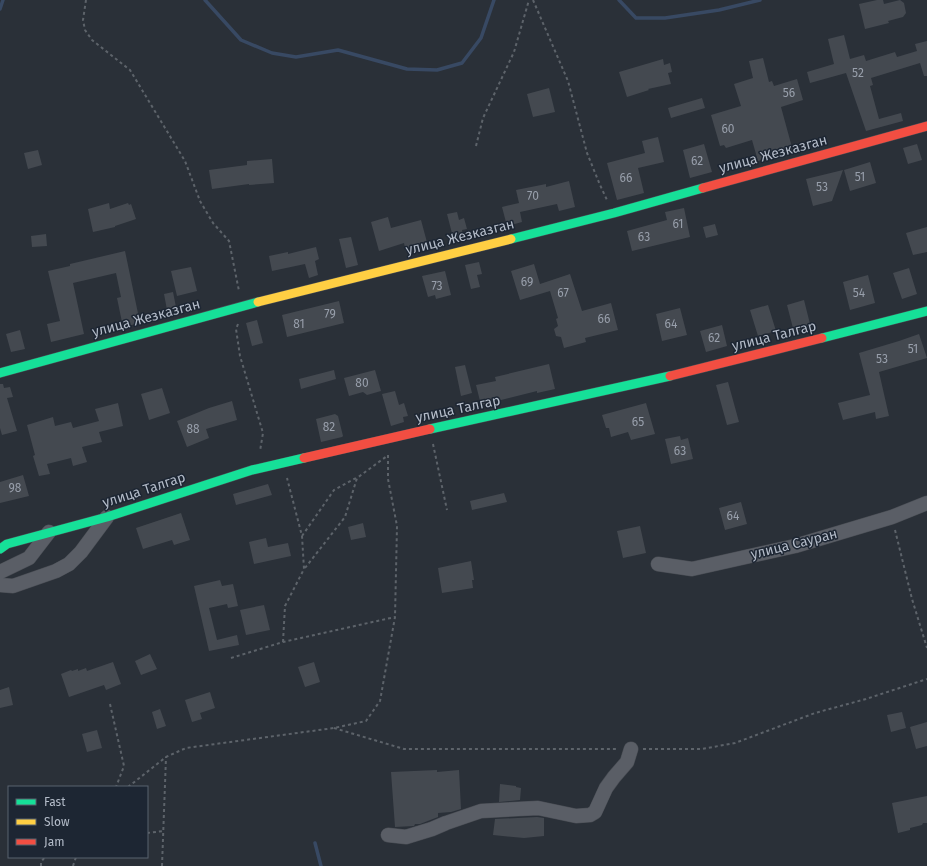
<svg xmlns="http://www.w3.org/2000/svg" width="927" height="866" font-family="'Fira Sans',sans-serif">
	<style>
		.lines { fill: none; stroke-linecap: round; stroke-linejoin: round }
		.stream { stroke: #384963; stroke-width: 3.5 }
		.building { fill: #444950 }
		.street-casing { stroke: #484c53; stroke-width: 15 }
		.fast-casing { stroke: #484c53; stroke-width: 10 }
		.slow-casing { stroke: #484c53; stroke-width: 10 }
		.jam-casing { stroke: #484c53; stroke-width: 10 }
		.path { stroke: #5d636a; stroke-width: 2; stroke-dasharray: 3 3; stroke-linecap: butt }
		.street { stroke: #5a5e66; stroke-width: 14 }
		.fast { stroke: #16e098; stroke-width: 9 }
		.slow { stroke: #ffcf43; stroke-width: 9 }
		.jam { stroke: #f24e42; stroke-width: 9 }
		.labels { text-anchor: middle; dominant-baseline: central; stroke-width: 3; stroke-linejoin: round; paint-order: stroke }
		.number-label { font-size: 12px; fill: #989fab }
		.street-label { font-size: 14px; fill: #b4bcc9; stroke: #1d2633 }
	</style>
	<rect width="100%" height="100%" fill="#2a3038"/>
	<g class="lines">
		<path class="stream" d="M 205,0 L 241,40 L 272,53 L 296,57 L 338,50 L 407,69 L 437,70 L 462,63 L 481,38 L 494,0
			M 619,0 L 636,18 L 665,18 L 719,10 L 760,0
			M 0,9 L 3,0
			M 315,843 L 321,866"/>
	</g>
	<path class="building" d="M 877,0 L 883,0 L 884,4 L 900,0 L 904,3 L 906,13 L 903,17 L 888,21 L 889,23 L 865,29 L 859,4 Z
		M 844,35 L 850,59 L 864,55 L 866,61 L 895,52 L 897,57 L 917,51 L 915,44 L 927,41 L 927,76 L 924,76 L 920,63 L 871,78 L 873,85 L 870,86 L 879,119 L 901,113 L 903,121 L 866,131 L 846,73 L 810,83 L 807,72 L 834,64 L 828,39 Z
		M 763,58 L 769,82 L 772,81 L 774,86 L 797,79 L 803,100 L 781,107 L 793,151 L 758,161 L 752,140 L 726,148 L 724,145 L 720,146 L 711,115 L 741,106 L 734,84 L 753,78 L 749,61 Z
		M 663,59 L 664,65 L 670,63 L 672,72 L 668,73 L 671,84 L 648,89 L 649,90 L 627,97 L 619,72 Z
		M 549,88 L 555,112 L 533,117 L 527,94 Z
		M 702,98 L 705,108 L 671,118 L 668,108 Z
		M 658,137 L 664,162 L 638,168 L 644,193 L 617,200 L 607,163 L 645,153 L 642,141 Z
		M 704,144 L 712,172 L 690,178 L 683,150 Z
		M 917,144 L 922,160 L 908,164 L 903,148 Z
		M 38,150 L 42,165 L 28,169 L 24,153 Z
		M 272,159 L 274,183 L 249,185 L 249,184 L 212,189 L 209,170 L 247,165 L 247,161 Z
		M 870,162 L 876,183 L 850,191 L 844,170 Z
		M 843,170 L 832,201 L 813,206 L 806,179 Z
		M 569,181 L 575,207 L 559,211 L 557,204 L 520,212 L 522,222 L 507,226 L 502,207 L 519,203 L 516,190 L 546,184 L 546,187 Z
		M 109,203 L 110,209 L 128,203 L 129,205 L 131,204 L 136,219 L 115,226 L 115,227 L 93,232 L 88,209 Z
		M 684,208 L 690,237 L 632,251 L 627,231 L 667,220 L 665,212 Z
		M 457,212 L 459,220 L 464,218 L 467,229 L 462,230 L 464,239 L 454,241 L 447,214 Z
		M 388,217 L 391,228 L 421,220 L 428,246 L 406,252 L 404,243 L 379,251 L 371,222 Z
		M 715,224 L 718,235 L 706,238 L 703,227 Z
		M 927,227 L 927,252 L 913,255 L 906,233 Z
		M 46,234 L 47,246 L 32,247 L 31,236 Z
		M 351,237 L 358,265 L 346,268 L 339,239 Z
		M 316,247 L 319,259 L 315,261 L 318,275 L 309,278 L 305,264 L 272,271 L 269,256 L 288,252 L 288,254 Z
		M 125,251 L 140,323 L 123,327 L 117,298 L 121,297 L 116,273 L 73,283 L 84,334 L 51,342 L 47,324 L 60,321 L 48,271 L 70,266 L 70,264 Z
		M 479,262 L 482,274 L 477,275 L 480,287 L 471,289 L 465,265 Z
		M 534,264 L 540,284 L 570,274 L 582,311 L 611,303 L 618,330 L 585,338 L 586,342 L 564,348 L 561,337 L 556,336 L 554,329 L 558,326 L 556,319 L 558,318 L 550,291 L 520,300 L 511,271 Z
		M 191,267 L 197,291 L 177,296 L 171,271 Z
		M 909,268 L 917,294 L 902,299 L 893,273 Z
		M 445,271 L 451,295 L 436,299 L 435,295 L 428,297 L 422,276 Z
		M 868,275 L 875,303 L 850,310 L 843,282 Z
		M 173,292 L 177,312 L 168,315 L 164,294 Z
		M 804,300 L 811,328 L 794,332 L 787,305 Z
		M 339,301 L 344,323 L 287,337 L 282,315 Z
		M 768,305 L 776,331 L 758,336 L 750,310 Z
		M 680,308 L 687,335 L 662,341 L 656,314 Z
		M 257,320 L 263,343 L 252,346 L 246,323 Z
		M 722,325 L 727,346 L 706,352 L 700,331 Z
		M 20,330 L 25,349 L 11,352 L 6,334 Z
		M 919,334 L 927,358 L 879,372 L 889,416 L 876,419 L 875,412 L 843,420 L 838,403 L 870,395 L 859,353 L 899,341 Z
		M 549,364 L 555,389 L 537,393 L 537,391 L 481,405 L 476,385 L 496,381 L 495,377 Z
		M 465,365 L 472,393 L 461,396 L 455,367 Z
		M 334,370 L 336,379 L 301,389 L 299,379 Z
		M 375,370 L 381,391 L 367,395 L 363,392 L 349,396 L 344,378 Z
		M 728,382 L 739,422 L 727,425 L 716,385 Z
		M 0,384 L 3,384 L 4,388 L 10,387 L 13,397 L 7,398 L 17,431 L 2,435 L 0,428 Z
		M 162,388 L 170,413 L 149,420 L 141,394 Z
		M 395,391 L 399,405 L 404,403 L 408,416 L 403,417 L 404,422 L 391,426 L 382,394 Z
		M 232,401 L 237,420 L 206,429 L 209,438 L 187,447 L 177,421 L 209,408 Z
		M 118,403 L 123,426 L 99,432 L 102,442 L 82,447 L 87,462 L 73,466 L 71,458 L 47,464 L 50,474 L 39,476 L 33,456 L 35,455 L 27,425 L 53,417 L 55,426 L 71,422 L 73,428 L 99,421 L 95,409 Z
		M 646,403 L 655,434 L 631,440 L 628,432 L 611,437 L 609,428 L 606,428 L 602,415 Z
		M 335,414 L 338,416 L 343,436 L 342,437 L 321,442 L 316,419 Z
		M 680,436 L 681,440 L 688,438 L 693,459 L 671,464 L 665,439 Z
		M 23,475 L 29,496 L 0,503 L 0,482 Z
		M 268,484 L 272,495 L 236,505 L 233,494 Z
		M 504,493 L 507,502 L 472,510 L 470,501 Z
		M 741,502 L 747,524 L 725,530 L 719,508 Z
		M 181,513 L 190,540 L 174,545 L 172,540 L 143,549 L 136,528 Z
		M 363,523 L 366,537 L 351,540 L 348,527 Z
		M 640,526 L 646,553 L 623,558 L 617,531 Z
		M 266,538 L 268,547 L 288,543 L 291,556 L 254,564 L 249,542 Z
		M 471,561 L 474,580 L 472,580 L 473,588 L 442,593 L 438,568 Z
		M 220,580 L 222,586 L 233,584 L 238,606 L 228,608 L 227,604 L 209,608 L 217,640 L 237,635 L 239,645 L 209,651 L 194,586 Z
		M 264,605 L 270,630 L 246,635 L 240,610 Z
		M 150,654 L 157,669 L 141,675 L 135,661 Z
		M 113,662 L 121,684 L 106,690 L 104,685 L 69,697 L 61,674 L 71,670 L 72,671 L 78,669 L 78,671 L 86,668 L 87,671 Z
		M 314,662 L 320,682 L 305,687 L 298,667 Z
		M 9,687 L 13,705 L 0,708 L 0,690 Z
		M 210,692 L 215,708 L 200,713 L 202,719 L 192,722 L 185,700 Z
		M 160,709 L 166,726 L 157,729 L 152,712 Z
		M 902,712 L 906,728 L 891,732 L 887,715 Z
		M 927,722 L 927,746 L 916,749 L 910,727 Z
		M 97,730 L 102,748 L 87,752 L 82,734 Z
		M 437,770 L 437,772 L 459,770 L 461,809 L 451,812 L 438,813 L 438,817 L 420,824 L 415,824 L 414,826 L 395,827 L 391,772 Z
		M 500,784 L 516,786 L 516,787 L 521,788 L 520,800 L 499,802 Z
		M 927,796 L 927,823 L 923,823 L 922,825 L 910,828 L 910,830 L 898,833 L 892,803 Z
		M 537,817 L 544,818 L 544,836 L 524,838 L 493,835 L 495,819 Z"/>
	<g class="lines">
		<g class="street-casing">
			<path id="street" d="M 658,564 L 692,569 L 795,546 L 892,517 L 927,503
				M 0,572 L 29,558 L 49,532
				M 0,585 L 13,586 L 56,571 L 69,564 L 81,552 L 107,517
				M 388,835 L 406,837 L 432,829 L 446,823 L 481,811 L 538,808 L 576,816 L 590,815 L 595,812 L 606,788 L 614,777 L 627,762 L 631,749"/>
		</g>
		<g class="fast-casing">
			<path id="fast" d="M 511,239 L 614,213 L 703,188
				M 822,338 L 927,311
				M 0,373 L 258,302
				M 430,429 L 670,376
				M 0,549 L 7,544 L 107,517 L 252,470 L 304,458"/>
		</g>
		<g class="slow-casing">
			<path id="slow" d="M 258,302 L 511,239"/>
		</g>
		<g class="jam-casing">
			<path id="jam" d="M 703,188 L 927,126
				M 670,376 L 822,338
				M 304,458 L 430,429"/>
		</g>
		<path class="path" d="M 86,0 L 83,20 L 85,30 L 92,40 L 130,70 L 185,161 L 200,201 L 213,223 L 229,241 L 239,291
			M 533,0 L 568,81 L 587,153 L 600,185 L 607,200
			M 476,146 L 483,118 L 514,52 L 529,0
			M 238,324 L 236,329 L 240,356 L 263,433 L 260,451
			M 433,444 L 447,510
			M 895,530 L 912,599 L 927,648
			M 302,536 L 334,490 L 356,478
			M 305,568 L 345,517 L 357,478 L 387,456
			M 283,642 L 285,606 L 304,569 L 302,536 L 287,478
			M 231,658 L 283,642 L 395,617
			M 110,704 L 124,766 L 116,787
			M 334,728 L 404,749 L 617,749
			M 643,749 L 702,749 L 735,743 L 815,713 L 866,699 L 927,679
			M 128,787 L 166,757 L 186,748 L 334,728 L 366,721 L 380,701 L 395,617 L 397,526 L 388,479 L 388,455
			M 147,833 L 163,831
			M 41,866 L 41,862 L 45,857
			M 73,866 L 76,857
			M 162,866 L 166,757"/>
		<use href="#street" class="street"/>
		<use href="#fast" class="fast"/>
		<use href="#slow" class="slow"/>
		<use href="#jam" class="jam"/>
	</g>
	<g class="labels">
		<g class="number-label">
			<text x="858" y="73">52</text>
			<text x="789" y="93">56</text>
			<text x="728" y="129">60</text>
			<text x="697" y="161">62</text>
			<text x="860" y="177">51</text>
			<text x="626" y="178">66</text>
			<text x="822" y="187">53</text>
			<text x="533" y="196">70</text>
			<text x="678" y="224">61</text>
			<text x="644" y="237">63</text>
			<text x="527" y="282">69</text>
			<text x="437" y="286">73</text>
			<text x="563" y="293">67</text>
			<text x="859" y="293">54</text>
			<text x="330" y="314">79</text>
			<text x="604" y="319">66</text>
			<text x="299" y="324">81</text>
			<text x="671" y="324">64</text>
			<text x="714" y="338">62</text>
			<text x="913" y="349">51</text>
			<text x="882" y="359">53</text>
			<text x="362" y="383">80</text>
			<text x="638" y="422">65</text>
			<text x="329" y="427">82</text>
			<text x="193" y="429">88</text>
			<text x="680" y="451">63</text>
			<text x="15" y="488">98</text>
			<text x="733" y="516">64</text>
		</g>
		<g class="street-label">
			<text transform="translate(773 154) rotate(-15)">улица Жезказган</text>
			<text transform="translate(460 237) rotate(-14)">улица Жезказган</text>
			<text transform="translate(146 318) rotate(-15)">улица Жезказган</text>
			<text transform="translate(774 336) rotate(-14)">улица Талгар</text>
			<text transform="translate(458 409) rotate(-12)">улица Талгар</text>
			<text transform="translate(144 490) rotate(-18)">улица Талгар</text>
			<text transform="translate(794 544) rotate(-14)">улица Сауран</text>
		</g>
	</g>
	<rect x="8" y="786" width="140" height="72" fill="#1d2633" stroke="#59626f"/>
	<rect x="16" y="799" width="20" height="6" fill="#16e098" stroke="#59626f"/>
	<text x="44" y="806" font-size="12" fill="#b4bcc9">Fast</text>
	<rect x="16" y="819" width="20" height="6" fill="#ffcf43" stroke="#59626f"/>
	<text x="44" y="826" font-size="12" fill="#b4bcc9">Slow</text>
	<rect x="16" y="839" width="20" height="6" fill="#f24e42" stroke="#59626f"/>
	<text x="44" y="846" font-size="12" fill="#b4bcc9">Jam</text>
</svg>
